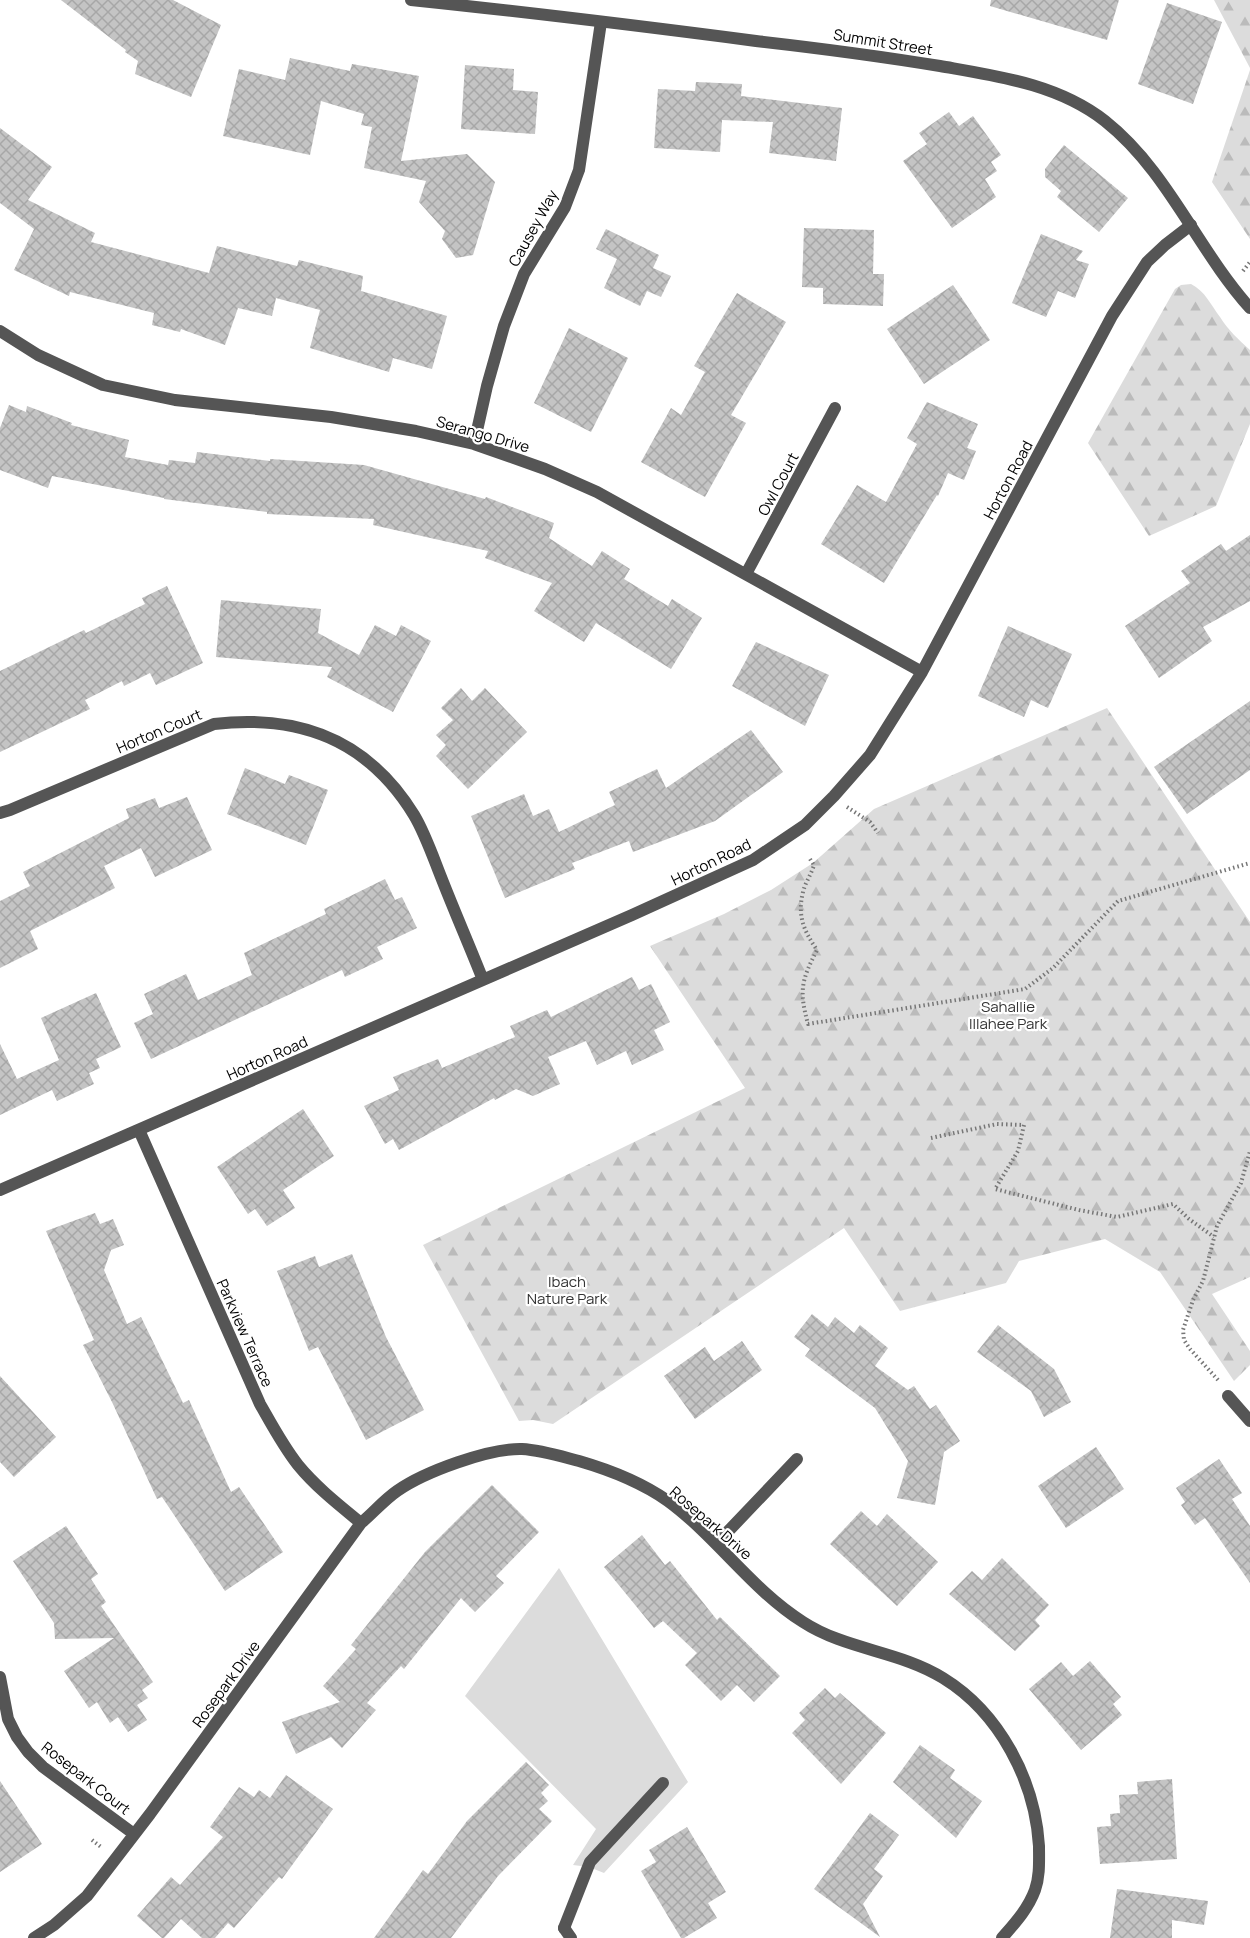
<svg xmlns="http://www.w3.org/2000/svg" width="1250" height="1938" font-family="Manrope,sans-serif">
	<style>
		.green { fill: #dcdcdc }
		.forest { fill: url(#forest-firs) }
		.building { fill: url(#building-cross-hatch) }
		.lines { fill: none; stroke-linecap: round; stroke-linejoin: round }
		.path { stroke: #777; stroke-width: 4; stroke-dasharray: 1.5 3; stroke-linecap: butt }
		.service { stroke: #555; stroke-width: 12 }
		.minor { stroke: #555; stroke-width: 12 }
		.tertiary { stroke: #555; stroke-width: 12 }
		.labels { text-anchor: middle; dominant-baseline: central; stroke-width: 4.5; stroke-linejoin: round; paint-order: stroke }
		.street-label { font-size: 15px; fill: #000; stroke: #fff }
		.park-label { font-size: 15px; fill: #333; stroke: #fff }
	</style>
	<defs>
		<pattern id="forest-firs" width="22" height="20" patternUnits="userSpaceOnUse" patternTransform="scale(1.5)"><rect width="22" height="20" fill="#dcdcdc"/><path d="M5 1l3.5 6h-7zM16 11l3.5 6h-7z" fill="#bbb"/></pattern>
		<pattern id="building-cross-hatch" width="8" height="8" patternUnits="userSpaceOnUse" patternTransform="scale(1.5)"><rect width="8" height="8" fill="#c4c4c4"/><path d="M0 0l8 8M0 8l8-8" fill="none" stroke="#a7a7a7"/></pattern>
	</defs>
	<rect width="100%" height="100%" fill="#fff"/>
	<path class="green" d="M 559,1568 L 688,1782 L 604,1873 L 589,1867 L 573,1865 L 596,1829 L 465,1696 Z"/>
	<path class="forest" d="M 1214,0 L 1250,0 L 1250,68 Z
		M 1250,70 L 1250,239 L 1212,182 Z
		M 1191,284 C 1205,291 1211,305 1220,317 C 1228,330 1239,340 1250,350 L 1250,424 L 1216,506 L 1149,536 L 1088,443 L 1175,289 L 1181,285 Z
		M 1107,708 L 1250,922 L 1250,1277 L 1212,1294 L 1250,1351 L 1250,1365 L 1234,1381 L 1160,1272 L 1105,1239 L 1019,1261 L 1006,1283 L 900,1311 L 844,1228 L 553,1424 L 533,1420 L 519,1421 L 423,1245 L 745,1088 L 650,946 L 724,914 L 771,890 L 813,863 L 874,809 Z"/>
	<path class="building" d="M 61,0 L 173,0 L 221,25 L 191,97 L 135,74 L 138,61 L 125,52 L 126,50 Z
		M 991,0 L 1119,0 L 1107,40 L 990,6 Z
		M 1167,3 L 1222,22 L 1193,104 L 1138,84 Z
		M 290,58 L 350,71 L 352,64 L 419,76 L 401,161 L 467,154 L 495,182 L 473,255 L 456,258 L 442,239 L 445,231 L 419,202 L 426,181 L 364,168 L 372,127 L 361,125 L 364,114 L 321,101 L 310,155 L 223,136 L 239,69 L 285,80 Z
		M 465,65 L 514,69 L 513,90 L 538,92 L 535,134 L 461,129 Z
		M 696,82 L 742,84 L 741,96 L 842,108 L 836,161 L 769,153 L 773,122 L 722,120 L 720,152 L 654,148 L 658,89 L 695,91 Z
		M 949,112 L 959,126 L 973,116 L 1001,155 L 991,162 L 997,171 L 985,179 L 996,197 L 952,228 L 903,161 L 927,144 L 919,133 Z
		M 0,128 L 52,167 L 28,200 L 95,233 L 91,242 L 209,273 L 217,246 L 297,266 L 299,260 L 363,276 L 361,291 L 447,316 L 432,369 L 393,358 L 389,372 L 310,348 L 320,310 L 276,298 L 272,316 L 238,308 L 225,345 L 181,329 L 180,332 L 152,325 L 154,313 L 70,292 L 69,296 L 14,270 L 34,229 L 0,203 Z
		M 1064,145 L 1128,198 L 1099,232 L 1057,197 L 1061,191 L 1045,177 L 1045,169 Z
		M 804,228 L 874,230 L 873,274 L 884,274 L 883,306 L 823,304 L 823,288 L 802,287 Z
		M 606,229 L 659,255 L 653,268 L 671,276 L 661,297 L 647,291 L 640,306 L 604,288 L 617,259 L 596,249 Z
		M 1041,234 L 1083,251 L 1076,260 L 1089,264 L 1075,298 L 1058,291 L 1046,317 L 1012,303 Z
		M 953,285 L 990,340 L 924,384 L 887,329 Z
		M 737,293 L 786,322 L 731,415 L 746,423 L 705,497 L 641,462 L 671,408 L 681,415 L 705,372 L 694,366 Z
		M 569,328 L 628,358 L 591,432 L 534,403 Z
		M 927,402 L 978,424 L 967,448 L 976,451 L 964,480 L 948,473 L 938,496 L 937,495 L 884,583 L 821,544 L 857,485 L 886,502 L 917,444 L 907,438 Z
		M 9,405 L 26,412 L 27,406 L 72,423 L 71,425 L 129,440 L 125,457 L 168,465 L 169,460 L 195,463 L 197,452 L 270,461 L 270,459 L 364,465 L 485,499 L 486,497 L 554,523 L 549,538 L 592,566 L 602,551 L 630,569 L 624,579 L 668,606 L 672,599 L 702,618 L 671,669 L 596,623 L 584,642 L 534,611 L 552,583 L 485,558 L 488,551 L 373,525 L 374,519 L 267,514 L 267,512 L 164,499 L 164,498 L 52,476 L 48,488 L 0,470 L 0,428 Z
		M 1250,535 L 1250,601 L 1203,627 L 1212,641 L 1159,678 L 1125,626 L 1190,583 L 1181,571 L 1221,544 L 1226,551 Z
		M 167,586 L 203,663 L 156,685 L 150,673 L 124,686 L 122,681 L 85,700 L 90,709 L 0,752 L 0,671 L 84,630 L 86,633 L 145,604 L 142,598 Z
		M 221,600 L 321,609 L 318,633 L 359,655 L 375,625 L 396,636 L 401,625 L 431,641 L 393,712 L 327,677 L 332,667 L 216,657 Z
		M 1008,626 L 1072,654 L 1048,708 L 1031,700 L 1024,717 L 978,696 Z
		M 756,642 L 829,675 L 805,726 L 732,686 Z
		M 461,688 L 472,701 L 485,688 L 527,732 L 468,789 L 436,756 L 446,745 L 436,735 L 453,720 L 441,708 Z
		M 1250,701 L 1250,770 L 1187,814 L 1154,767 Z
		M 751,730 L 783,772 L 715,821 L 633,852 L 629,841 L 572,863 L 575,869 L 505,898 L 471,816 L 524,794 L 533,816 L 549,809 L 559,832 L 615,805 L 609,792 L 657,769 L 666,788 Z
		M 245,768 L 285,784 L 289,775 L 328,790 L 306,845 L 227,814 Z
		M 187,797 L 212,850 L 155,877 L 141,848 L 104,866 L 115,888 L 30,931 L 38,949 L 0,968 L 0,901 L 30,886 L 23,872 L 129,818 L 126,809 L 155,798 L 159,808 Z
		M 385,879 L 395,900 L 402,897 L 417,928 L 377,947 L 383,959 L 345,977 L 342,970 L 151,1059 L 134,1023 L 153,1014 L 144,994 L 186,974 L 198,1000 L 252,975 L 244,953 L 326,914 L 324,909 Z
		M 632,977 L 639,990 L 651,984 L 670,1022 L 654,1030 L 664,1050 L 632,1065 L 626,1051 L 597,1065 L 586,1041 L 548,1057 L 560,1084 L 533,1096 L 516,1089 L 495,1100 L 494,1098 L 399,1150 L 393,1139 L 385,1144 L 364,1106 L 399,1090 L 393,1077 L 438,1059 L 442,1068 L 515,1037 L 510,1026 L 547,1010 L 551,1017 Z
		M 96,993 L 121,1047 L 96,1059 L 100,1068 L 89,1073 L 94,1084 L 57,1101 L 52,1090 L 0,1115 L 0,1044 L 17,1079 L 59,1060 L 41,1018 Z
		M 303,1109 L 334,1156 L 283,1190 L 295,1208 L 267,1226 L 255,1209 L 248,1214 L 217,1167 Z
		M 95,1213 L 100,1224 L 113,1219 L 124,1245 L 111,1250 L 104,1270 L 127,1324 L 141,1317 L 183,1403 L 189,1400 L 231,1492 L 239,1487 L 283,1552 L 225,1591 L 162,1497 L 157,1499 L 112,1402 L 83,1345 L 94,1340 L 46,1231 Z
		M 352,1254 L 386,1337 L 424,1410 L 366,1440 L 318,1347 L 309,1351 L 277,1271 L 315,1256 L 319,1267 Z
		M 812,1314 L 828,1327 L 835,1317 L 854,1333 L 860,1325 L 888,1348 L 875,1366 L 908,1390 L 914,1386 L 930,1409 L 936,1405 L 960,1441 L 944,1452 L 935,1505 L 897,1498 L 908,1461 L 875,1408 L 805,1356 L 810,1349 L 794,1337 Z
		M 998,1325 L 1054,1369 L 1071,1402 L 1044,1417 L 1031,1391 L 977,1352 Z
		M 742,1341 L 762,1370 L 695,1419 L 664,1376 L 705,1347 L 714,1361 Z
		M 0,1376 L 56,1437 L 14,1477 L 0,1462 Z
		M 1096,1447 L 1124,1489 L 1066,1528 L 1038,1486 Z
		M 1219,1459 L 1242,1493 L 1232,1499 L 1250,1526 L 1250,1583 L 1205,1518 L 1195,1525 L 1181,1505 L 1185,1502 L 1176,1488 Z
		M 492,1485 L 539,1532 L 496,1576 L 504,1583 L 475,1612 L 461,1598 L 404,1669 L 401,1666 L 367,1703 L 376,1710 L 342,1748 L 331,1737 L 296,1754 L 282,1722 L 340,1702 L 323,1686 L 356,1649 L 351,1645 L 425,1552 Z
		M 861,1511 L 877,1526 L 887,1514 L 938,1562 L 897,1606 L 830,1544 Z
		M 66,1526 L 98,1574 L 91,1579 L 106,1602 L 101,1606 L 153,1682 L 142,1690 L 148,1698 L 137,1705 L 147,1720 L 128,1732 L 118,1717 L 110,1723 L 97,1702 L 89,1708 L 64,1671 L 114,1638 L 55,1639 L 54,1623 L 13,1561 Z
		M 642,1535 L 665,1565 L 670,1561 L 717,1620 L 720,1617 L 780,1676 L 754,1702 L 737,1685 L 721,1701 L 685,1665 L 697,1653 L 663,1621 L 654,1628 L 604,1567 Z
		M 1002,1558 L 1049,1605 L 1035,1620 L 1040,1626 L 1015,1651 L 949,1594 L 972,1571 L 982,1580 Z
		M 1090,1661 L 1121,1697 L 1113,1704 L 1122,1715 L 1081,1750 L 1029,1689 L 1061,1662 L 1073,1676 Z
		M 825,1688 L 835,1698 L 840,1693 L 886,1733 L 841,1784 L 792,1733 L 805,1720 L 799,1713 Z
		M 920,1745 L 955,1770 L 950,1778 L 982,1801 L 956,1838 L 893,1782 Z
		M 526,1762 L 549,1785 L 541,1793 L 548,1801 L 539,1809 L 552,1821 L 498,1876 L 451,1938 L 374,1938 L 423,1870 L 428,1874 L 467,1821 Z
		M 286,1775 L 333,1809 L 282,1879 L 279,1877 L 234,1928 L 228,1923 L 215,1938 L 202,1938 L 181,1919 L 164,1938 L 162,1938 L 137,1916 L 171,1877 L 180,1885 L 223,1837 L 210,1827 L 239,1787 L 254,1797 L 259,1790 L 270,1798 Z
		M 1172,1779 L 1177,1859 L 1100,1864 L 1097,1827 L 1111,1826 L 1110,1814 L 1120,1813 L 1119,1795 L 1138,1794 L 1137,1782 Z
		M 0,1781 L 42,1844 L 0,1872 Z
		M 870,1813 L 899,1835 L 874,1869 L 883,1876 L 863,1904 L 880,1937 L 814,1889 Z
		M 687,1827 L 726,1892 L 708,1903 L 717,1918 L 684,1938 L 681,1938 L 641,1871 L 656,1862 L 649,1850 Z
		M 1117,1889 L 1208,1901 L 1204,1925 L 1172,1920 L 1172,1938 L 1110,1938 Z"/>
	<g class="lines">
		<path class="path" d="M 1243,271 L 1250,262
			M 847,807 L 870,822 L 878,833
			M 810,859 L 814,865 C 811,875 805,883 803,892 C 797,916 804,931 817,950 C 801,981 799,991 808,1024 L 1025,989 L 1053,968 L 1118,901 L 1250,863
			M 931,1138 L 997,1124 L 1024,1125 L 1018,1151 L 995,1189 L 1079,1210 L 1117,1217 L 1173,1204 L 1189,1219 L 1214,1237
			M 1218,1380 L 1190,1349 L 1184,1340 L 1183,1330 L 1193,1300 L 1203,1281 L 1217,1226 L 1241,1183 L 1250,1151
			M 92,1840 L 101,1847"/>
		<path class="service" d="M 564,1928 L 590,1862 L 663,1783"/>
		<path class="minor" d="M 0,331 L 38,355 L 103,385 L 175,400 L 331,417 L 416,431 L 474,444 L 545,469 L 597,492 L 922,672
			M 474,444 L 487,386 L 504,326 L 524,274 L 565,207 L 579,170 L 601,22
			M 746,574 L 835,408
			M 0,813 L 10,810 L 214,724 C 300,714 368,740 414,815 C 426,835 434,860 443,882 C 456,915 470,947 483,980
			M 139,1130 L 260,1404 C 272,1425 283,1446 298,1465 C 316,1487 339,1505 361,1523
			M 0,1190 L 632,915 L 753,860 L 805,825 L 834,796 L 870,755 L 922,672 L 1112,316 L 1147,262 L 1165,245 L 1191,225
			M 1228,1396 L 1250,1421
			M 716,1544 L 797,1459
			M 0,1677 L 8,1719 L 17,1737 L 28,1752 L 43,1767 L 134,1834
			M 564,1928 L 571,1938
			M 34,1938 L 54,1925 L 87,1896 L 150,1814 L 361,1523 C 373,1513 384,1500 397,1491 C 424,1472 489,1448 522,1449 C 541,1450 560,1456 579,1461 C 610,1470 641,1482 668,1501 C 717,1537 752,1590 803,1622 C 846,1650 900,1651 943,1678 C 1000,1713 1035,1781 1039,1846 C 1039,1861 1040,1876 1035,1890 C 1028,1909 1015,1923 1002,1938"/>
		<path class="tertiary" d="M 411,0 C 526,12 641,26 756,41 C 818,48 879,56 940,66 C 997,76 1058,84 1105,121 C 1168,171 1197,249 1250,308"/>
	</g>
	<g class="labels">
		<g class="street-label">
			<text transform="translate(883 42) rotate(9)">Summit Street</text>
			<text transform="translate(533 228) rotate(-61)">Causey Way</text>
			<text transform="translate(483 434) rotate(16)">Serango Drive</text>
			<text transform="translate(1008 480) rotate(-62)">Horton Road</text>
			<text transform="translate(778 484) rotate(-62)">Owl Court</text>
			<text transform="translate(159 731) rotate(-23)">Horton Court</text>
			<text transform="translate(711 862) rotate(-26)">Horton Road</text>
			<text transform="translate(267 1058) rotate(-24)">Horton Road</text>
			<text transform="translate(245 1333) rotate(66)">Parkview Terrace</text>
			<text transform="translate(711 1523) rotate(41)">Rosepark Drive</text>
			<text transform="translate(226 1684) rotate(-54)">Rosepark Drive</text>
			<text transform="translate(86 1778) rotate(38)">Rosepark Court</text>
		</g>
		<g class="park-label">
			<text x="1008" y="1006">Sahallie<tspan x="1008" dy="17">Illahee Park</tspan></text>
			<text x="567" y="1281">Ibach<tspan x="567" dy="17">Nature Park</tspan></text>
		</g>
	</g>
</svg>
